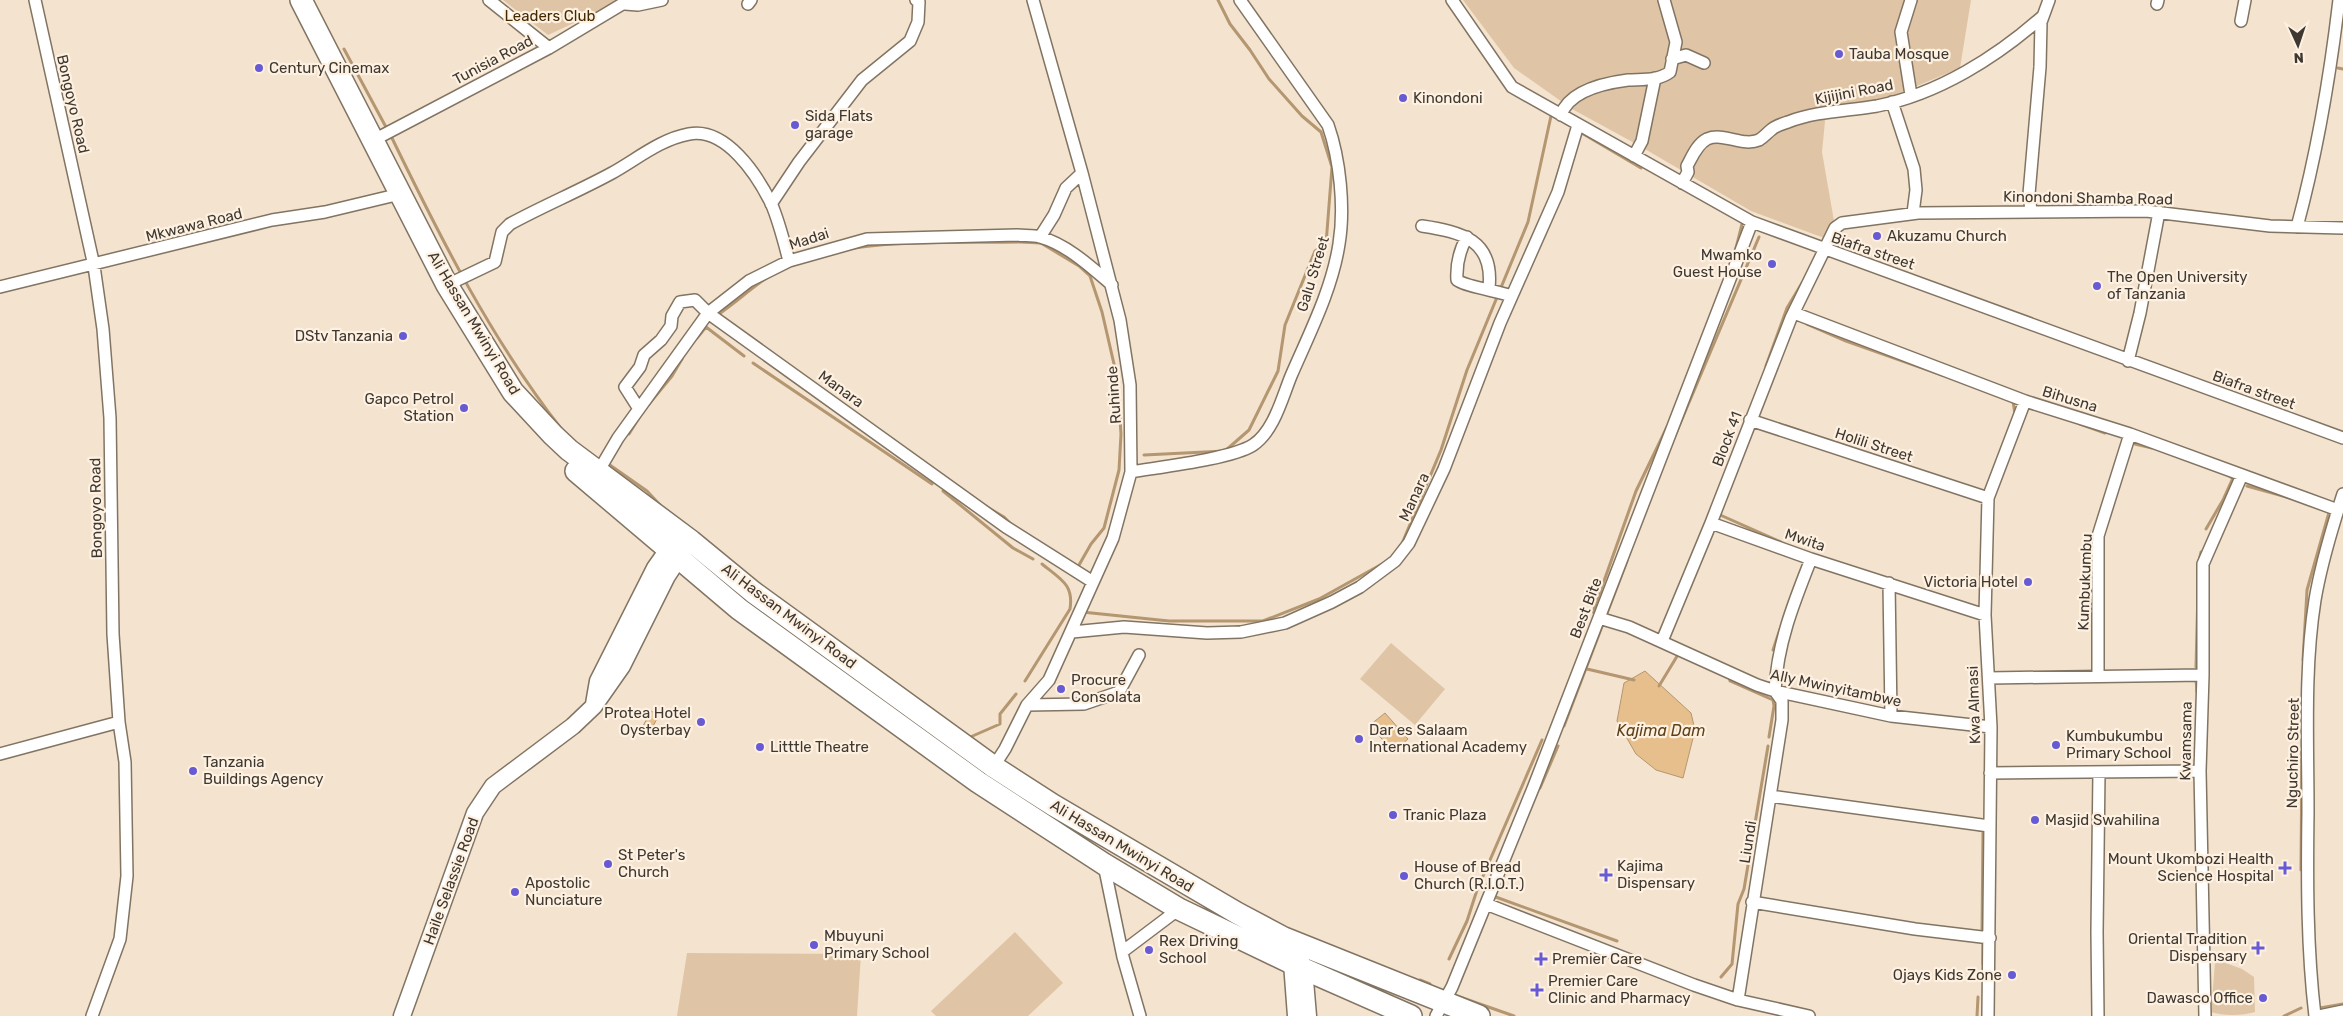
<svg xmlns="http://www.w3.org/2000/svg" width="2343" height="1016" font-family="Rubik,sans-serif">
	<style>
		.green { fill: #dfc5a5 }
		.water { fill: #e7bf8c; stroke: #b49670 }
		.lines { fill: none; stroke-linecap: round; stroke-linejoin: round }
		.stream { stroke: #b49670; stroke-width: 3 }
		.street-casing { stroke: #827462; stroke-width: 14 }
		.secondary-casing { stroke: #827462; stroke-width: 19 }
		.highway-casing { stroke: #827462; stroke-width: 24 }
		.street { stroke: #fff; stroke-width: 11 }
		.secondary { stroke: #fff; stroke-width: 16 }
		.highway { stroke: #fff; stroke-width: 21 }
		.poi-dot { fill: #675ad3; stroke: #fef1e1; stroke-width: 2 }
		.labels { text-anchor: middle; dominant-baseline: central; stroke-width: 4.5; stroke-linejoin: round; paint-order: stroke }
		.park-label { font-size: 15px; fill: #432900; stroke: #fef1e1 }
		.poi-label { font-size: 15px; fill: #3e3830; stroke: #fef1e1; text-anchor: start }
		.street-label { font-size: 15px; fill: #3e3830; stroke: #fef1e1 }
		.water-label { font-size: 16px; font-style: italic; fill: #5d411a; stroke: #fef1e1 }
	</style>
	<rect width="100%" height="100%" fill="#f3e3cf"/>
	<path class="green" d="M 503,0 L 616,0 L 591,15 L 548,35 Z
		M 1463,0 L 1971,0 L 1960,68 L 1876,103 L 1826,111 L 1822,152 L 1834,221 L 1827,239 L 1751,211 L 1638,145 L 1572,109 L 1514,68 Z
		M 1391,643 L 1445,689 L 1415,725 L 1360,679 Z
		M 1015,932 L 1063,983 L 1028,1016 L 936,1016 L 931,1011 Z
		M 687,953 L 861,954 L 857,1016 L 677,1016 Z
		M 2223,962 L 2242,969 L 2254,977 L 2255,1012 C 2242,1016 2223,1016 2211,1012 L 2215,963 Z"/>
	<path class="water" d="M 1645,671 L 1691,713 L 1695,730 L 1683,778 L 1656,770 L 1636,754 L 1617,721 L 1624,683 Z
		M 651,711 L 659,715 L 651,730 L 643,726 Z
		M 1385,713 L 1408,739 L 1393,752 L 1370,725 Z"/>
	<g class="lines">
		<path class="stream" d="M 344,49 L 387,129
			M 2338,68 L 2343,69
			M 1580,132 L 1641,168
			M 390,134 C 440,237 492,341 563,431
			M 1020,242 L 1041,243 L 1079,266 L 1090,276 L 1102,312 L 1117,377 L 1121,434 L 1119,470 L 1104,528 L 1091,544 L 1079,565 L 1079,570 L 1075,572 L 1024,537 L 1004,517 L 963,493 L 901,447 L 755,346 L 716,316 C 734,304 750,289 768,277 C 836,234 942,244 1020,242 Z
			M 1735,252 L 1742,224
			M 1807,324 L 1846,341 L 1942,375
			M 697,338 L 706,327 L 744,356
			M 753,363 L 932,484
			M 1766,366 L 1787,308 L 1802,283
			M 2013,401 L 2015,414
			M 649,404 L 672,376 L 682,359
			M 2080,424 L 2105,433
			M 1786,426 L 1804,432
			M 629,434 L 640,416
			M 1674,438 L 1759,237
			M 2135,444 L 2152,448
			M 1144,455 L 1225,451 L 1249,430 L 1278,371 L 1285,325 L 1315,251 L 1326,244 L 1332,167 L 1321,132 L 1302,116 L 1269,79 L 1250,50 L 1230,24 L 1218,0
			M 607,463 L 647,491 L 661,506
			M 2247,486 L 2290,498
			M 943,491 L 1013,548 L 1033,559
			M 1718,514 L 1781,542
			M 2206,529 L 2223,500 L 2232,480 L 2235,480 L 2228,475
			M 1401,546 L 1441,450 L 1467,370 L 1528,222 L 1551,116
			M 2199,561 L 2201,552
			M 1082,612 L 1169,621 L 1263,621 L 1319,599 L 1382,564
			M 1593,612 L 1636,491 L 1667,427
			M 1773,650 L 1780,629
			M 2303,660 L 2307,590 L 2330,509
			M 2196,667 L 2198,590
			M 1587,669 L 1634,680
			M 1729,676 L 1730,681 L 1773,700 L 1774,706 L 1769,737
			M 2196,679 L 2197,692
			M 1025,681 L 1070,609 C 1074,584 1060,579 1042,564
			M 1659,686 L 1679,653
			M 1564,726 L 1627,561
			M 968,738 L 1000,724 L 1000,714 L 1016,694
			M 1540,788 L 1558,746
			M 1979,830 L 1983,831 L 1982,934
			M 2301,870 L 2302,748
			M 1493,896 L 1617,941
			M 1983,940 L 1983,964
			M 1449,959 L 1467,921 L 1477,890 L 1542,740
			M 1721,977 L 1732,964 L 1738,904 L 1744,889 L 1768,746
			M 1420,980 L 1430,984
			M 1457,996 L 1514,1016
			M 2320,1008 L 2343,1004
			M 1977,1016 L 1978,997
			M 2284,1016 L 2301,1008"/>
		<g class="street-casing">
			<path id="street" d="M 35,0 L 94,266 L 103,329 L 110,418 L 113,634 L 119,722 L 125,762 L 127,876 L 120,939 L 92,1016
				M 489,0 L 549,48
				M 1452,0 L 1512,87 L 1752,222 L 2343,438
				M 1911,0 L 1901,32 L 1911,95
				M 625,4 L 638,5 L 662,0
				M 748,4 L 751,0
				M 2157,4 L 2158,0
				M 2241,21 L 2245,0
				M 1672,59 L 1686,55 L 1704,63
				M 1892,102 L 1914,169 L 1916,190 L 1913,213
				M 1561,115 C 1569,91 1605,83 1628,80 C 1642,79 1658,81 1670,72 L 1676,42 L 1664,0
				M 370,142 L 549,48 L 629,0
				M 1634,156 L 1642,141 L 1655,78
				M 1682,183 L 1688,172 L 1687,166 C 1692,157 1697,144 1707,139 C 1724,132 1742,147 1759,140 C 1764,137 1767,133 1771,130 C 1775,126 1782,124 1788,122 C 1816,111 1848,111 1877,106 C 1938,94 1997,57 2043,16
				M 771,204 L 799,162 L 862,80 L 910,41 L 918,22 L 919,2 L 916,0
				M 2031,211 L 2029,194 L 2040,67 L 2041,22 L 2049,0
				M 1422,226 C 1462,232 1494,240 1489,288
				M 2297,227 C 2317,153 2330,77 2339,0
				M 1040,237 L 1054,215 L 1066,188 L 1082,173
				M 1467,237 C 1459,251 1456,264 1457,280 C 1466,287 1499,291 1512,296
				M 447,285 L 495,262 L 502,232 L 510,224 C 543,206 579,191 612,173 C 637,159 661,139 689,134 C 726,127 757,175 771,203 C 779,221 784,242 789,261
				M 0,287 L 272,220 L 325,212 L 396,195
				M 1794,313 L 2025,401 L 2130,434 L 2338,510
				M 2128,361 L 2140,313 L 2159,212
				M 639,409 L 625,387 L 640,367 L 644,355 L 661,340 L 671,326 L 672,316 L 680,302 L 695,300 L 708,313 L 1006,527 L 1093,582
				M 1750,420 L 1988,498
				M 598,472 L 618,438 L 708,313 L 749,281 L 789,261 L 867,239 L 1017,235 C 1024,236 1033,235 1040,237 C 1068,245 1091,267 1112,285
				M 1131,472 C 1160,467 1231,459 1253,445 C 1274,431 1282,398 1291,376 C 1309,334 1332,290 1339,244 C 1345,208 1340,159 1328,125 L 1240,0
				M 1711,523 L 1811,559 L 1985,615
				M 1889,583 L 1891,716
				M 1599,618 L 1629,627 L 1757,685 L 1775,691 L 1891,716 L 1991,727
				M 1072,632 L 1124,627 L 1207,633 L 1241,632 L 1285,623 L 1332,602 L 1360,587 L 1395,561 L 1409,543 L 1444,469 L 1500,323 L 1558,192 L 1578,125
				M 1662,641 L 1711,523 L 1791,318 L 1835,228 L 1842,223 L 1918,213 L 2146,211 L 2270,226 L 2343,228
				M 2098,675 L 2098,536 L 2130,434
				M 1989,678 L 2203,675
				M 1027,705 L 1084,704 L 1119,692 L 1139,655
				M 0,754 L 119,722
				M 992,769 L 1005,749 L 1027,705 L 1049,680 L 1113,538 L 1131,472 L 1130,385 L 1120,320 L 1082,173 L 1033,0
				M 1990,773 L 2200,771
				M 1770,796 L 1989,826
				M 1104,865 L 1123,957 L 1140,1016
				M 1752,902 L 1915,929 L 1990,938
				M 1486,904 L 1694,985 L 1738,1000 L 1809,1016
				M 1122,952 L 1179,909
				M 1738,1000 L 1782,720 L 1782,701 L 1775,691 C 1777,644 1794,602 1811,559
				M 1436,1016 L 1452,987 L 1534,786 L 1752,222
				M 1988,1016 L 1991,727 L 1985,615 L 1988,498 L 2025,401
				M 2098,1016 L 2097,932 L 2099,772
				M 2205,1016 L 2200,771 L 2203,675 L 2203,564 L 2242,475
				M 2315,1016 C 2307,949 2307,880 2308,812 C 2308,742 2304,669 2315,600 C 2321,564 2332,528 2343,494
				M 2319,1016 L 2343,1011"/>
		</g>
		<g class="secondary-casing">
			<path id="secondary" d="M 594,704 L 598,681 L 655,568 L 674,541
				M 1300,959 L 1304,969 L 1308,1016
				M 1292,963 L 1296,1016
				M 402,1016 L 475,813 L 493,786 L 573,726 L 594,706 L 622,666 L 667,576 L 684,550"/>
		</g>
		<g class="highway-casing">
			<path id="highway" d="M 301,0 L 447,285 L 513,392 L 553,435 L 569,450 L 691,541 L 753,592 L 994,767 L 1053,805 L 1237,913 L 1284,938 L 1479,1016
				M 576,471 L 739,609 L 978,782 L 1104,864 L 1179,909 L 1304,969 L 1411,1016"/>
		</g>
		<use href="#street" class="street"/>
		<use href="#secondary" class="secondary"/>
		<use href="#highway" class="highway"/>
	</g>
	<g class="poi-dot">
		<circle cx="1839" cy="54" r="5"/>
		<circle cx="259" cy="68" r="5"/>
		<circle cx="1403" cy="98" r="5"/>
		<circle cx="795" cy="125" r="5"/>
		<circle cx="1877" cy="236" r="5"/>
		<circle cx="1772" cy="264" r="5"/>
		<circle cx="2097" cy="286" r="5"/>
		<circle cx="403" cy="336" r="5"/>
		<circle cx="464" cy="408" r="5"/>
		<circle cx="2028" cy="582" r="5"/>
		<circle cx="1061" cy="689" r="5"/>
		<circle cx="701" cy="722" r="5"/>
		<circle cx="1359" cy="739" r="5"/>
		<circle cx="2056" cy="745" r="5"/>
		<circle cx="760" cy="747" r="5"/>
		<circle cx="193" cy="771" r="5"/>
		<circle cx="1393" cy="815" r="5"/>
		<circle cx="2035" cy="820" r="5"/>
		<circle cx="608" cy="864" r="5"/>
		<path d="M2282.5 860.5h5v5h5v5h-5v5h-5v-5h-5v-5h5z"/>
		<path d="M1603.5 867.5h5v5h5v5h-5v5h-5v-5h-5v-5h5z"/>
		<circle cx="1404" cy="876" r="5"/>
		<circle cx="515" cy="892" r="5"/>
		<circle cx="814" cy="945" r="5"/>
		<path d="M2255.5 940.5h5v5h5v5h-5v5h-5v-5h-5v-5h5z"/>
		<circle cx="1149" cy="950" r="5"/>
		<path d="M1538.5 951.5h5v5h5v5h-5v5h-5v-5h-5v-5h5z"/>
		<circle cx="2012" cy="975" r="5"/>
		<path d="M1534.5 982.5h5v5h5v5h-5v5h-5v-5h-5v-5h5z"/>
		<circle cx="2263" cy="998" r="5"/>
	</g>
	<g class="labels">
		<g class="park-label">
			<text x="550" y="16">Leaders Club</text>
		</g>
		<g class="poi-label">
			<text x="1849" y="54">Tauba Mosque</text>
			<text x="269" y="68">Century Cinemax</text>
			<text x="1413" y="98">Kinondoni</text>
			<text x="805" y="116">Sida Flats<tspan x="805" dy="17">garage</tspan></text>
			<text x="1887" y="236">Akuzamu Church</text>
			<text x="1762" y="255" text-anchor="end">Mwamko<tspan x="1762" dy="17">Guest House</tspan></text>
			<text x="2107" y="277">The Open University<tspan x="2107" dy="17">of Tanzania</tspan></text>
			<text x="393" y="336" text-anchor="end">DStv Tanzania</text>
			<text x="454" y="399" text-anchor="end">Gapco Petrol<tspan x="454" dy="17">Station</tspan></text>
			<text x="2018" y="582" text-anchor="end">Victoria Hotel</text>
			<text x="1071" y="680">Procure<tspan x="1071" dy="17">Consolata</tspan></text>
			<text x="691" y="713" text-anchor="end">Protea Hotel<tspan x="691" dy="17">Oysterbay</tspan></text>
			<text x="1369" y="730">Dar es Salaam<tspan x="1369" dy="17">International Academy</tspan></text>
			<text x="2066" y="736">Kumbukumbu<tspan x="2066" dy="17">Primary School</tspan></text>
			<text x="770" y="747">Litttle Theatre</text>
			<text x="203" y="762">Tanzania<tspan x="203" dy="17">Buildings Agency</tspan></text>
			<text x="1403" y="815">Tranic Plaza</text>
			<text x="2045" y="820">Masjid Swahilina</text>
			<text x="618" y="855">St Peter's<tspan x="618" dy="17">Church</tspan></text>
			<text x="2274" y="859" text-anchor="end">Mount Ukombozi Health<tspan x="2274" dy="17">Science Hospital</tspan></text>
			<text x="1617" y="866">Kajima<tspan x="1617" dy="17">Dispensary</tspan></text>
			<text x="1414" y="867">House of Bread<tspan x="1414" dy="17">Church (R.I.O.T.)</tspan></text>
			<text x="525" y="883">Apostolic<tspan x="525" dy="17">Nunciature</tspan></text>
			<text x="824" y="936">Mbuyuni<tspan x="824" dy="17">Primary School</tspan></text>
			<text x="2247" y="939" text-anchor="end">Oriental Tradition<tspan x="2247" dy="17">Dispensary</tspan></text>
			<text x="1159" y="941">Rex Driving<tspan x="1159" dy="17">School</tspan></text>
			<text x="1552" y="959">Premier Care</text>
			<text x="2002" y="975" text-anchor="end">Ojays Kids Zone</text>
			<text x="1548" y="981">Premier Care<tspan x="1548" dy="17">Clinic and Pharmacy</tspan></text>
			<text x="2253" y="998" text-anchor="end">Dawasco Office</text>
		</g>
		<g class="street-label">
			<text transform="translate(493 60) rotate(-28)">Tunisia Road</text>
			<text transform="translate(1854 92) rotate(-11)">Kijijini Road</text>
			<text transform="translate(73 104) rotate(77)">Bongoyo Road</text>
			<text transform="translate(2088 198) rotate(1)">Kinondoni Shamba Road</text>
			<text transform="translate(194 225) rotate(-14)">Mkwawa Road</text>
			<text transform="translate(809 239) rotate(-18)">Madai</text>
			<text transform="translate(1873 251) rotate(19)">Biafra street</text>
			<text transform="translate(1313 274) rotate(-73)">Galu Street</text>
			<text transform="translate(474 323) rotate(59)">Ali Hassan Mwinyi Road</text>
			<text transform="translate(841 389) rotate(36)">Manara</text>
			<text transform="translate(2254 390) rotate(20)">Biafra street</text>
			<text transform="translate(1114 395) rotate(-94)">Ruhinde</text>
			<text transform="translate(2070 399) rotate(17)">Bihusna</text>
			<text transform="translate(1727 439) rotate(-69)">Block 41</text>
			<text transform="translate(1874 445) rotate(18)">Holili Street</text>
			<text transform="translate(1414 497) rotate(-65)">Manara</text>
			<text transform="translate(96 508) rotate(-91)">Bongoyo Road</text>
			<text transform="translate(1805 540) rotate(19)">Mwita</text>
			<text transform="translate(2085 582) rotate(-88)">Kumbukumbu</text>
			<text transform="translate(1586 608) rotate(-69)">Best Bite</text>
			<text transform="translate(789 616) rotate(37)">Ali Hassan Mwinyi Road</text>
			<text transform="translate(1836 688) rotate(12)">Ally Mwinyitambwe</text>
			<text transform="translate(1974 705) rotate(-92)">Kwa Almasi</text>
			<text transform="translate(2186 741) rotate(-89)">Kwamsama</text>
			<text transform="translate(2293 753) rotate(-89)">Nguchiro Street</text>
			<text transform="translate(1748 842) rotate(-81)">Liundi</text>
			<text transform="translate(1122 846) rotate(31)">Ali Hassan Mwinyi Road</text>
			<text transform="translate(451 881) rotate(-70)">Haile Selassie Road</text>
		</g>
		<g class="water-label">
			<text x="1661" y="730">Kajima Dam</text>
		</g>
	</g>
	<g transform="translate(2298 45) rotate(177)" stroke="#fef1e1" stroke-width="4" paint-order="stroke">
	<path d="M0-4L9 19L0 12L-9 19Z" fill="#3e3830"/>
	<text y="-8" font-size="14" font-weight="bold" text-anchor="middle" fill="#3e3830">N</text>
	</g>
</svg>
